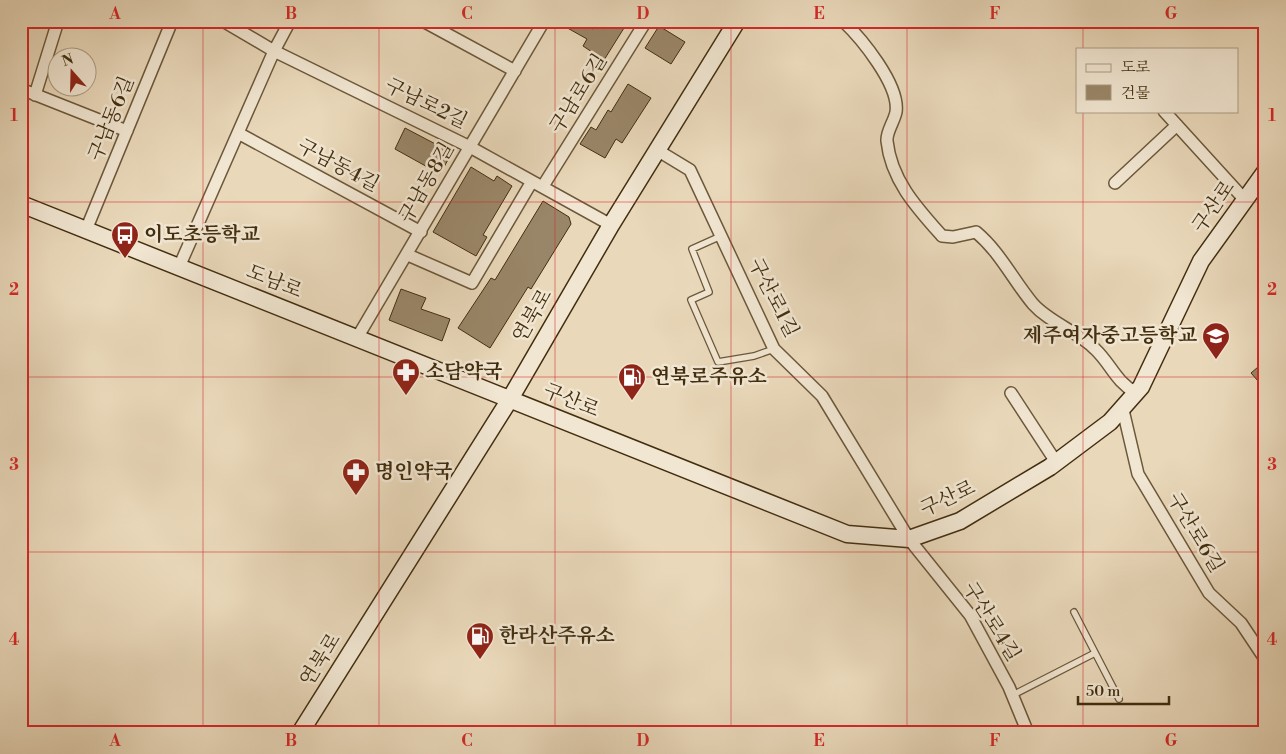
<svg xmlns="http://www.w3.org/2000/svg" width="1286" height="754" font-family="'Libre Bodoni','Noto Serif KR',serif">
	<style>
		.building { fill: #998668; stroke: #422e0f }
		.lines { fill: none; stroke-linecap: round; stroke-linejoin: round }
		.service-casing { stroke: #6c583a; stroke-width: 8 }
		.minor-casing { stroke: #6c583a; stroke-width: 14 }
		.secondary-casing { stroke: #422e0f; stroke-width: 19 }
		.service { stroke: #f1e6d2; stroke-width: 5.5 }
		.minor { stroke: #f1e6d2; stroke-width: 11 }
		.secondary { stroke: #f1e6d2; stroke-width: 16 }
		.grid { fill: none; stroke: #d62828; stroke-width: 1; stroke-opacity: 0.55 }
		.labels { text-anchor: middle; dominant-baseline: central; stroke-width: 5; stroke-linejoin: round; paint-order: stroke }
		.street-label { font-size: 20px; fill: #422e0f; stroke: #f1e6d2 }
		.poi-label { font-size: 20px; font-weight: bold; fill: #422e0f; stroke: #f1e6d2; text-anchor: start }
		.neatline { fill: none; stroke: #d62828; stroke-width: 2 }
		.grid-label { font-size: 16px; text-anchor: middle; font-weight: bold; fill: #d62828 }
	</style>
	<rect width="100%" height="100%" fill="#e9d8ba"/>
	<filter id="stains"><feTurbulence type="fractalNoise" baseFrequency=".004" numOctaves="4"/><feColorMatrix values="0 0 0 0 .2 0 0 0 0 .09 0 0 0 0 .02 0 0 0 .5 -.17"/></filter>
	<radialGradient id="worn" r=".72"><stop offset=".6" stop-color="#630" stop-opacity="0"/><stop offset="1" stop-color="#630" stop-opacity=".3"/></radialGradient>
	<path class="building" d="M 555,21 L 579,21 L 593,29 L 598,21 L 613,21 L 624,28 L 604,60 L 583,46 L 587,39 Z
		M 659,26 L 685,42 L 671,64 L 645,48 Z
		M 628,84 L 651,98 L 622,143 L 616,139 L 605,158 L 580,144 L 591,127 L 596,130 L 608,110 L 611,112 Z
		M 405,128 L 445,149 L 449,158 L 440,174 L 395,149 Z
		M 471,167 L 494,181 L 497,176 L 512,186 L 483,235 L 487,237 L 476,256 L 433,232 Z
		M 543,201 L 569,217 L 571,224 L 531,289 L 528,287 L 490,348 L 458,328 L 491,278 L 495,280 Z
		M 401,289 L 426,298 L 421,309 L 450,319 L 442,341 L 389,320 Z
		M 1265,361 L 1265,389 L 1251,373 Z"/>
	<g class="lines">
		<g class="service-casing">
			<path id="service" d="M 721,236 L 692,249 L 709,292 L 691,300 L 718,362 L 754,356 L 774,349
				M 1074,612 L 1119,699
				M 1013,695 L 1093,654"/>
		</g>
		<g class="minor-casing">
			<path id="minor" d="M 223,21 L 274,51 L 470,147 L 611,225
				M 423,21 L 515,71
				M 843,21 C 861,38 900,85 896,112 C 894,122 886,132 887,141 C 891,180 917,208 942,236 L 953,237 L 976,232 C 1000,252 1013,280 1033,304 C 1050,323 1077,331 1095,349 C 1111,364 1115,381 1136,393
				M 21,89 L 127,131
				M 35,95 L 58,21
				M 1164,111 L 1245,200
				M 238,133 L 421,232
				M 657,150 L 690,170 L 774,349 L 822,396 L 909,539 L 970,615 L 1009,687 L 1028,733
				M 1115,183 L 1177,125
				M 543,186 L 646,21
				M 86,230 L 172,21
				M 408,255 L 472,283 L 531,183
				M 179,267 L 274,51 L 290,21
				M 357,338 L 544,21
				M 1011,393 L 1056,462
				M 1123,410 L 1138,474 L 1209,593 L 1241,623 L 1265,659"/>
		</g>
		<g class="secondary-casing">
			<path id="secondary" d="M 21,204 L 847,534 L 909,539 L 960,521 L 1050,467 L 1110,422 L 1141,387 L 1201,261 L 1265,172
				M 300,733 L 510,399 L 611,225 L 737,21"/>
		</g>
		<use href="#service" class="service"/>
		<use href="#minor" class="minor"/>
		<use href="#secondary" class="secondary"/>
	</g>
	<path class="grid" d="M 203,21 L 203,733M 379,21 L 379,733M 555,21 L 555,733M 731,21 L 731,733M 907,21 L 907,733M 1083,21 L 1083,49M 1083,111 L 1083,733M 21,202 L 1265,202M 21,377 L 1265,377M 21,552 L 1265,552"/>
	<defs>
		<g id="bus-pin" transform="scale(1.4375)"><path d="M0 17L-7.5 6A9.5 9.5 0 1 1 7.5 6Z" fill="#8f2418" stroke="#f1e6d2"/><path d="M-5-6H5V4H4V6H2V4H-2V6H-4V4H-5ZM-3.5-4V0h7V-4ZM-3.5 1.2v1.5H-2V1.2ZM2 1.2v1.5H3.5V1.2Z" fill="#fff"/></g>
		<g id="school-pin" transform="scale(1.4375)"><path d="M0 17L-7.5 6A9.5 9.5 0 1 1 7.5 6Z" fill="#8f2418" stroke="#f1e6d2"/><path d="M0-5L7-2L0 1L-7-2ZM-4 1L0 2.5L4 1V4Q0 6-4 4Z" fill="#fff"/></g>
		<g id="pharmacy-pin" transform="scale(1.4375)"><path d="M0 17L-7.5 6A9.5 9.5 0 1 1 7.5 6Z" fill="#8f2418" stroke="#f1e6d2"/><path d="M-2-6h4v4h4v4h-4v4h-4v-4h-4v-4h4Z" fill="#fff"/></g>
		<g id="fuel-pin" transform="scale(1.4375)"><path d="M0 17L-7.5 6A9.5 9.5 0 1 1 7.5 6Z" fill="#8f2418" stroke="#f1e6d2"/><path d="M-5.5-6h7V0h2V4h1.3V-2.5L3-4.5l.8-.8L6-3V5H2.5V1h-1V6h-7ZM-4.2-4.7v3.2H.2V-4.7Z" fill="#fff"/></g>
	</defs>
	<g fill-rule="evenodd">
		<use href="#bus-pin" x="125" y="235"/>
		<use href="#school-pin" x="1216" y="336"/>
		<use href="#pharmacy-pin" x="406" y="372"/>
		<use href="#fuel-pin" x="632" y="377"/>
		<use href="#pharmacy-pin" x="356" y="472"/>
		<use href="#fuel-pin" x="480" y="636"/>
	</g>
	<g class="labels">
		<g class="street-label">
			<text transform="translate(579 94) rotate(-58)">구남로6길</text>
			<text transform="translate(426 104) rotate(26)">구남로2길</text>
			<text transform="translate(112 119) rotate(-68)">구남동6길</text>
			<text transform="translate(338 166) rotate(28)">구남동4길</text>
			<text transform="translate(427 183) rotate(-60)">구남동8길</text>
			<text transform="translate(1214 207) rotate(-55)">구산로</text>
			<text transform="translate(274 282) rotate(22)">도남로</text>
			<text transform="translate(773 298) rotate(63)">구산로1길</text>
			<text transform="translate(533 316) rotate(-60)">연북로</text>
			<text transform="translate(571 401) rotate(22)">구산로</text>
			<text transform="translate(948 499) rotate(-25)">구산로</text>
			<text transform="translate(1195 533) rotate(59)">구산로6길</text>
			<text transform="translate(991 622) rotate(58)">구산로4길</text>
			<text transform="translate(321 660) rotate(-58)">연북로</text>
		</g>
		<g class="poi-label">
			<text x="144" y="235">이도초등학교</text>
			<text x="1197" y="336" text-anchor="end">제주여자중고등학교</text>
			<text x="425" y="372">소담약국</text>
			<text x="651" y="377">연북로주유소</text>
			<text x="375" y="472">명인약국</text>
			<text x="499" y="636">한라산주유소</text>
		</g>
	</g>
	<rect width="1286" height="754" fill="none" stroke="#e9d8ba" stroke-width="55"/>
	<rect x="1076" y="48" width="162" height="65" fill="#f1e6d2" stroke="#ab9c84"/>
	<rect x="1086" y="64" width="25" height="8" fill="#f1e6d2" stroke="#ab9c84"/>
	<text x="1121" y="72" font-size="15" fill="#422e0f">도로</text>
	<rect x="1086" y="85" width="25" height="15" fill="#998668" stroke="#ab9c84"/>
	<text x="1121" y="98" font-size="15" fill="#422e0f">건물</text>
	<g transform="translate(72 72) rotate(340)"><circle r="24" fill="#f1e6d2" stroke="#ab9c84"/>
	<path d="M0-4L9 19L0 12L-9 19Z" fill="#8f2418"/>
	<text y="-8" font-size="14" font-weight="bold" text-anchor="middle" fill="#422e0f">N</text>
	</g>
	<path d="M1078 696v8h91v-8" fill="none" stroke="#422e0f" stroke-width="2.5"/>
	<text x="1086" y="696" font-size="15" fill="#422e0f" stroke="#f1e6d2" stroke-width="4" paint-order="stroke">50 m</text>
	<rect x="28" y="28" width="1230" height="698" class="neatline"/>
	<g class="grid-label">
		<text x="115" y="19">A</text>
		<text x="291" y="19">B</text>
		<text x="467" y="19">C</text>
		<text x="643" y="19">D</text>
		<text x="819" y="19">E</text>
		<text x="995" y="19">F</text>
		<text x="1171" y="19">G</text>
		<text x="14" y="121">1</text>
		<text x="1272" y="121">1</text>
		<text x="14" y="295">2</text>
		<text x="1272" y="295">2</text>
		<text x="14" y="470">3</text>
		<text x="1272" y="470">3</text>
		<text x="14" y="645">4</text>
		<text x="1272" y="645">4</text>
		<text x="115" y="746">A</text>
		<text x="291" y="746">B</text>
		<text x="467" y="746">C</text>
		<text x="643" y="746">D</text>
		<text x="819" y="746">E</text>
		<text x="995" y="746">F</text>
		<text x="1171" y="746">G</text>
	</g>
	<rect width="100%" height="100%" filter="url(#stains)"/>
	<rect width="100%" height="100%" fill="url(#worn)"/>
</svg>
